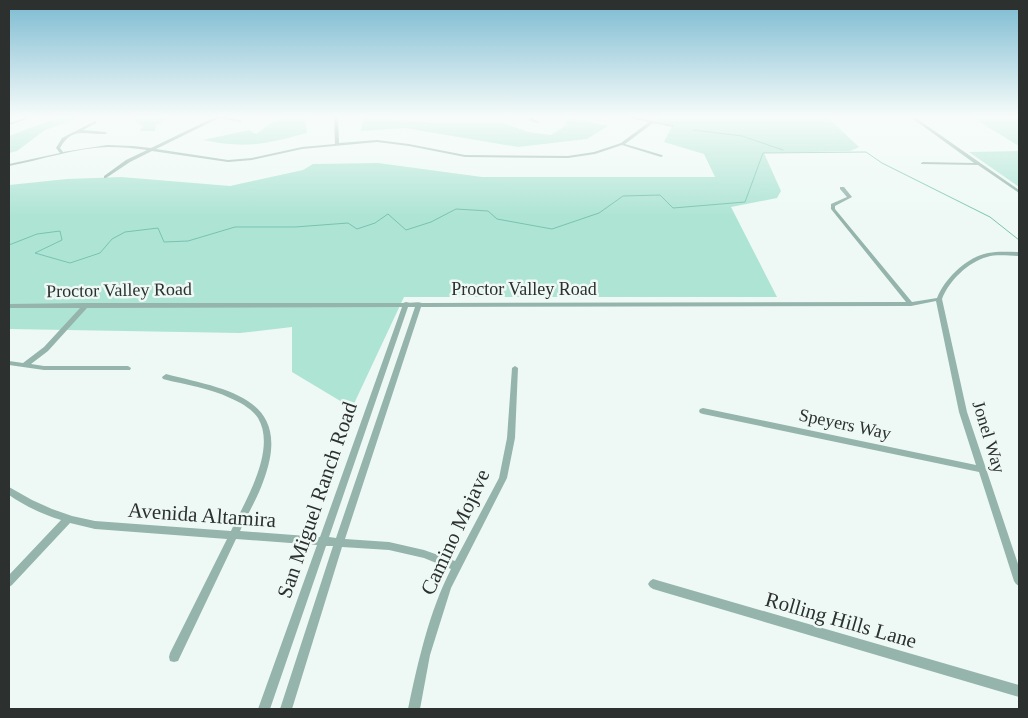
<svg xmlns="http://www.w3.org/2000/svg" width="1028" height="718" font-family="Georgia,serif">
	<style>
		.green { fill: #aee4d4 }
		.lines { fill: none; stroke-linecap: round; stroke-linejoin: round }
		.stream { stroke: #78c3af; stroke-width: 1 }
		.minor { fill: #95b4ab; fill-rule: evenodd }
		.labels { text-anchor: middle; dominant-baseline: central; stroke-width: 5; stroke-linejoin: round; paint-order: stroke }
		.street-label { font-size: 18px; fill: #2c302f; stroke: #eef9f5 }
		.near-street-label { font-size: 21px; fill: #2c302f; stroke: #eef9f5 }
	</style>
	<rect width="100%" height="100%" fill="#eef9f5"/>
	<path class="green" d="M 62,116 L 84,116 L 45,130 L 17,151 L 9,153 L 9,136 Z
		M 126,116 L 165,116 L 167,120 L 156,125 L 155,131 L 140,131 L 143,126 Z
		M 291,116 L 331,116 L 329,118 L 305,119 L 307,133 C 265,144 247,149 203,140 L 249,130 L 256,134 L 271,123 Z
		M 661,116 L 826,116 L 859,147 L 850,151 L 764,153 L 781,191 L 777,198 L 731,207 L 777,297 L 404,297 L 352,408 L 292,372 L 292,327 L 240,333 L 9,329 L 9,185 L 67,179 L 121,177 L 230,186 L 303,170 L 313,164 L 378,163 L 482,177 L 715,177 L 704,154 L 664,142 L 672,126 L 652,122 Z
		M 970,116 L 1019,116 L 1019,146 Z
		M 364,117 L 439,123 L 504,123 L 528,132 L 551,135 L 565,126 L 566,117 L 608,126 L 587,139 L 518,147 L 405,128 L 361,131 Z
		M 1019,151 L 1019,187 L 969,152 Z"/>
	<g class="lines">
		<path class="stream" d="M 693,130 L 742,136 L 783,150
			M 9,245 L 37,234 L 60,231 L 62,240 L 35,253 L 70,263 L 100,253 L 112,239 L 125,232 L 158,228 L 164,242 L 188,241 L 235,227 L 295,227 L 348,223 L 357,229 L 375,223 L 388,214 L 406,230 L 431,222 L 456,209 L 488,211 L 497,219 L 552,229 L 599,213 L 623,196 L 660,195 L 673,208 L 745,202 L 763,153 L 866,152 L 882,163 L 990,217 L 1019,240"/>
		<path class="minor" d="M 32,116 L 36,116 L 9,125 L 9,123 Z
			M 214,116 L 222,116 L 242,121 L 240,122 L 219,118 L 156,149 L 228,160 L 252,158 L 302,147 L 335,144 L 334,116 L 338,116 L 339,143 L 377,140 L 409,144 L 465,155 L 568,156 L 594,152 L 621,143 L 649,122 L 624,117 L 623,116 L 628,116 L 675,126 L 673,127 L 653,123 L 625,144 L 662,155 L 663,156 L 661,157 L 622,145 L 595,154 L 568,158 L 465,157 L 409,146 L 377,142 L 302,149 L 252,160 L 228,162 L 152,151 L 130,162 L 106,178 L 104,178 L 104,176 L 126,160 L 147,150 C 134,148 121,147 108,147 C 75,148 41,160 9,166 L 9,164 L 60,153 L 56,148 L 62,138 L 95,121 L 96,121 L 96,123 L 83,130 L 105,132 L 107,133 L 106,134 C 86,135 72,126 60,148 L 63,152 L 107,145 L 133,146 L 151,148 L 215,117 Z
			M 528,116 L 532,116 L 533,119 L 539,122 L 537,123 L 530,121 Z
			M 909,116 L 913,116 L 1019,190 L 1019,193 L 978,165 L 921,164 L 921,163 L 923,162 L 974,163 Z
			M 840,187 L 844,187 L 852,197 L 835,206 L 835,209 L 912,302 L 937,298 C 945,278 967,257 988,253 C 998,251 1009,252 1019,252 L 1019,256 C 1009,256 997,254 987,257 C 968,262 949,281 942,299 L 967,412 L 1019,567 L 1019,586 L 1016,584 L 1014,581 L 979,472 L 703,414 L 700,413 L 699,411 L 700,409 L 703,408 L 976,465 L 959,412 L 936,301 L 911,306 L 421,307 L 345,539 L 389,542 L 424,550 L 455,561 L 499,478 L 507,438 L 512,368 L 515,366 L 518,368 L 515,438 L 507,478 L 451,588 L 430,655 L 420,709 L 408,709 C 418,662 429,612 451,569 L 424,558 L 389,550 L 342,547 L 292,709 L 280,709 L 333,546 L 326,546 L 270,709 L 258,709 L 317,545 L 236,539 L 178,661 L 174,662 L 170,661 L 169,657 L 170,653 L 227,539 L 95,529 L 70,523 L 12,585 L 9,587 L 9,575 L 61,520 C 42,514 25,506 9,495 L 9,487 L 32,500 L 52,509 L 72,516 L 95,521 L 231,531 C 245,501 277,450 258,418 C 252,409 240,402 230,398 C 210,388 186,385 163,379 L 162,377 L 166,374 C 229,390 295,398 263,482 C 257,499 247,515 240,531 L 320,537 L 402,307 L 87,308 L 48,351 L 31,364 L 44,366 L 128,366 L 131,368 L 130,370 L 44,370 L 9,365 L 9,361 L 23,363 L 44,347 L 80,308 L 9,308 L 9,304 L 86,303 L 403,303 L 406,302 C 411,304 417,301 422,303 L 906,302 L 831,209 L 831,204 L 847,197 L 840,189 ZM 408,307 L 415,307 L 336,538 L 329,537 Z
			M 653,579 L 1019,685 L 1019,697 L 653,589 L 650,587 L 648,584 L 650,581 Z"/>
	</g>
	<linearGradient id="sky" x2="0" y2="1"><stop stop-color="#7bbad1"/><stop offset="0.54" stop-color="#f7fcfa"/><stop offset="1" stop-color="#f7fcfa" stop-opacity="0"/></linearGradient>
	<rect width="1028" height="216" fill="url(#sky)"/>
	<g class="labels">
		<g class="street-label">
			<text x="524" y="289">Proctor Valley Road</text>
			<text transform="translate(119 290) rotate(-1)">Proctor Valley Road</text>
			<text transform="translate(845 424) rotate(12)">Speyers Way</text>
			<text transform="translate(989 437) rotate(73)">Jonel Way</text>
		</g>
		<g class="near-street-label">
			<text transform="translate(317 500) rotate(-71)">San Miguel Ranch Road</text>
			<text transform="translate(202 515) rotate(4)">Avenida Altamira</text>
			<text transform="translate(455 532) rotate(-65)">Camino Mojave</text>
			<text transform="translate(841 620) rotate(16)">Rolling Hills Lane</text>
		</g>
	</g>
	<rect width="1028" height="718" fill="none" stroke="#2c302f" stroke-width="20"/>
</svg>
